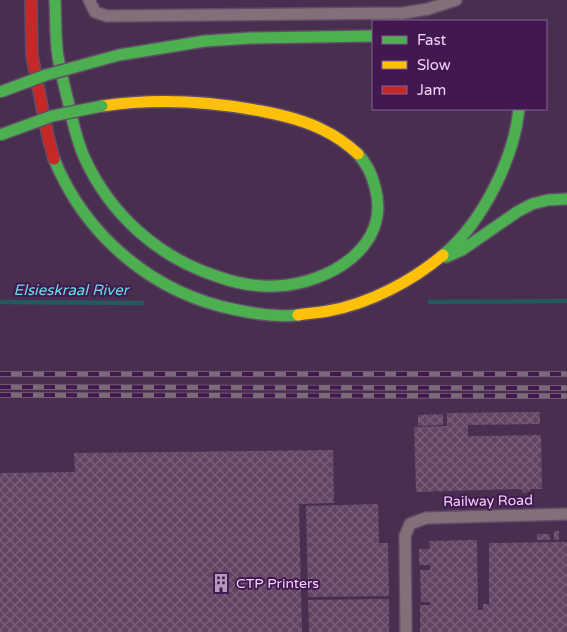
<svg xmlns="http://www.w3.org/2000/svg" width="567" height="632" font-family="'Varela Round',sans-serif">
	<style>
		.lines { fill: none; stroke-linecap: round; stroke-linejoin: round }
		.stream { stroke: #25595d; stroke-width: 4.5 }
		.building { fill: url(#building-cross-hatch) }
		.street-casing { stroke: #614c67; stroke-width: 14 }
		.fast-casing { stroke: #614c67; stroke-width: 14 }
		.slow-casing { stroke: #614c67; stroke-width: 14 }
		.jam-casing { stroke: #614c67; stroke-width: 14 }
		.street { stroke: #81707a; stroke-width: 11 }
		.fast { stroke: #4caf50; stroke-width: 11 }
		.slow { stroke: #ffc107; stroke-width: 11 }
		.jam { stroke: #c62828; stroke-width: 11 }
		.rail-casing { stroke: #7c6a7a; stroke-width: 5.5 }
		.rail { stroke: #431750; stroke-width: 4; stroke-dasharray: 11; stroke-linecap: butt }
		.fast-bridge-casing { stroke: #614c67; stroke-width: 14; stroke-linecap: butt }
		.fast-bridge { stroke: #4caf50; stroke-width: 11 }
		.labels { text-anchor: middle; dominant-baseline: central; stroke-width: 4; stroke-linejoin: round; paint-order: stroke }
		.street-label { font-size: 14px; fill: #eed4f7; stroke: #431750 }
		.poi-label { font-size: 14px; fill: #eed4f7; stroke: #431750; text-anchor: start }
		.water-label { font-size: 15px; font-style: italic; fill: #67dfe2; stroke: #431750 }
	</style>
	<defs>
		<pattern id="building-cross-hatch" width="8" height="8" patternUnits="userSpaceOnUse" patternTransform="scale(1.25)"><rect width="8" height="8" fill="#624562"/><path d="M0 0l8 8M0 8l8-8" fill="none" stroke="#795f79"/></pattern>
	</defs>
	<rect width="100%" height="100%" fill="#482f4f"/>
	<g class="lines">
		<path class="stream" d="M 0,302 L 142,303
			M 430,302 L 567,301"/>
	</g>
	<path class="building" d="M 540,412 L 540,424 L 468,425 L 468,436 L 541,435 L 542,489 L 530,489 L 530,491 L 527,491 L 527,493 L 523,493 L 521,489 L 416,492 L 414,427 L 447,426 L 447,413 Z
		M 443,414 L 443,425 L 418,426 L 418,415 Z
		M 333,450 L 334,503 L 299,504 L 302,632 L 0,632 L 0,473 L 75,472 L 74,453 Z
		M 378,504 L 379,543 L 388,543 L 389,596 L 308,597 L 306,506 Z
		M 554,531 L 559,531 L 559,540 L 554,540 Z
		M 537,534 L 550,534 L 550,540 L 537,540 Z
		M 477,540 L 478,610 L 483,610 L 483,604 L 489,604 L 489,543 L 567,542 L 567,632 L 420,632 L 420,605 L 430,605 L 430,602 L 421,602 L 420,570 L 430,570 L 430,565 L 419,565 L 419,549 L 430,549 L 429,541 Z
		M 389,599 L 389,632 L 309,632 L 308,600 Z"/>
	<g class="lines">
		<g class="street-casing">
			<path id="street" d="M 89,0 L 95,12 L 107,16 L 403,13 L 428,9 L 456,0
				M 406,632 L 405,536 L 410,524 L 426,518 L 567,514"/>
		</g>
		<g class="fast-casing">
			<path id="fast" d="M 55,0 C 56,19 55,38 58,57 C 61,73 65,89 69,105 C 73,123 77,142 85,159 C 111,215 158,257 216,276 C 235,283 255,287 276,286 C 328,284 392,247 375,187 C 372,174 366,163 358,154
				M 119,55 L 205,41 L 251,38 L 373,36
				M 54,159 C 86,237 154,294 237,310 C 256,314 278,317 298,315
				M 443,255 C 482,223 514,159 519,109
				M 446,257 L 462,250 L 517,212 L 532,204 L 548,200 L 567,199"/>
		</g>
		<g class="slow-casing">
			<path id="slow" d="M 102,106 C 156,98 208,101 261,111 C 282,115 304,120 323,130 C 336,136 347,144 358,154
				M 298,315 C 308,313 318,313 328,311 C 369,304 412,281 443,255"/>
		</g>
		<g class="jam-casing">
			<path id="jam" d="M 31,0 L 32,56 L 48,137 L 54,159"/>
		</g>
		<use href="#street" class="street"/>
		<use href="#fast" class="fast"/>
		<use href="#slow" class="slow"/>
		<use href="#jam" class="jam"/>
		<g class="rail-casing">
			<path id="rail" d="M 0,374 L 567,374
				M 0,387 L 567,388
				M 0,395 L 567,396"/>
		</g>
		<use href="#rail" class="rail"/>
		<g class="fast-bridge-casing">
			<path id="fast-bridge" d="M 0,92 L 46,75 L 119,55
				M 0,135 L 52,116 L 102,106"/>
		</g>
		<use href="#fast-bridge" class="fast-bridge"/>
	</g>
	<defs>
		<g id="building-bare" transform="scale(1.5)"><path d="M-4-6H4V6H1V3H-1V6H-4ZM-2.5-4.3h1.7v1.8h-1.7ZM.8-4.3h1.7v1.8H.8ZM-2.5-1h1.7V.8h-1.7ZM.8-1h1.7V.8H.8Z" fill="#b49abc" stroke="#431750" stroke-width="2.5" paint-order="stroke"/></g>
	</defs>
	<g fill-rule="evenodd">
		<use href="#building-bare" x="221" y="583"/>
	</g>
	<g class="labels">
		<g class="street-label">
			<text transform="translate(488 501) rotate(-1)">Railway Road</text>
		</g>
		<g class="poi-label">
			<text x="236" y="583">CTP Printers</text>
		</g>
		<g class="water-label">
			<text x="71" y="290">Elsieskraal River</text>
		</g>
	</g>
	<rect x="372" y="20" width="175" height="90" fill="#431750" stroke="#876393"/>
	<rect x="382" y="36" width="25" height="8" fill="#4caf50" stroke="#876393"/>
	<text x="417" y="45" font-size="15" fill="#eed4f7">Fast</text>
	<rect x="382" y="61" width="25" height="8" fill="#ffc107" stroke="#876393"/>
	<text x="417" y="70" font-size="15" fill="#eed4f7">Slow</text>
	<rect x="382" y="86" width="25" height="8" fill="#c62828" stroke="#876393"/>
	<text x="417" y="95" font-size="15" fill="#eed4f7">Jam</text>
</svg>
